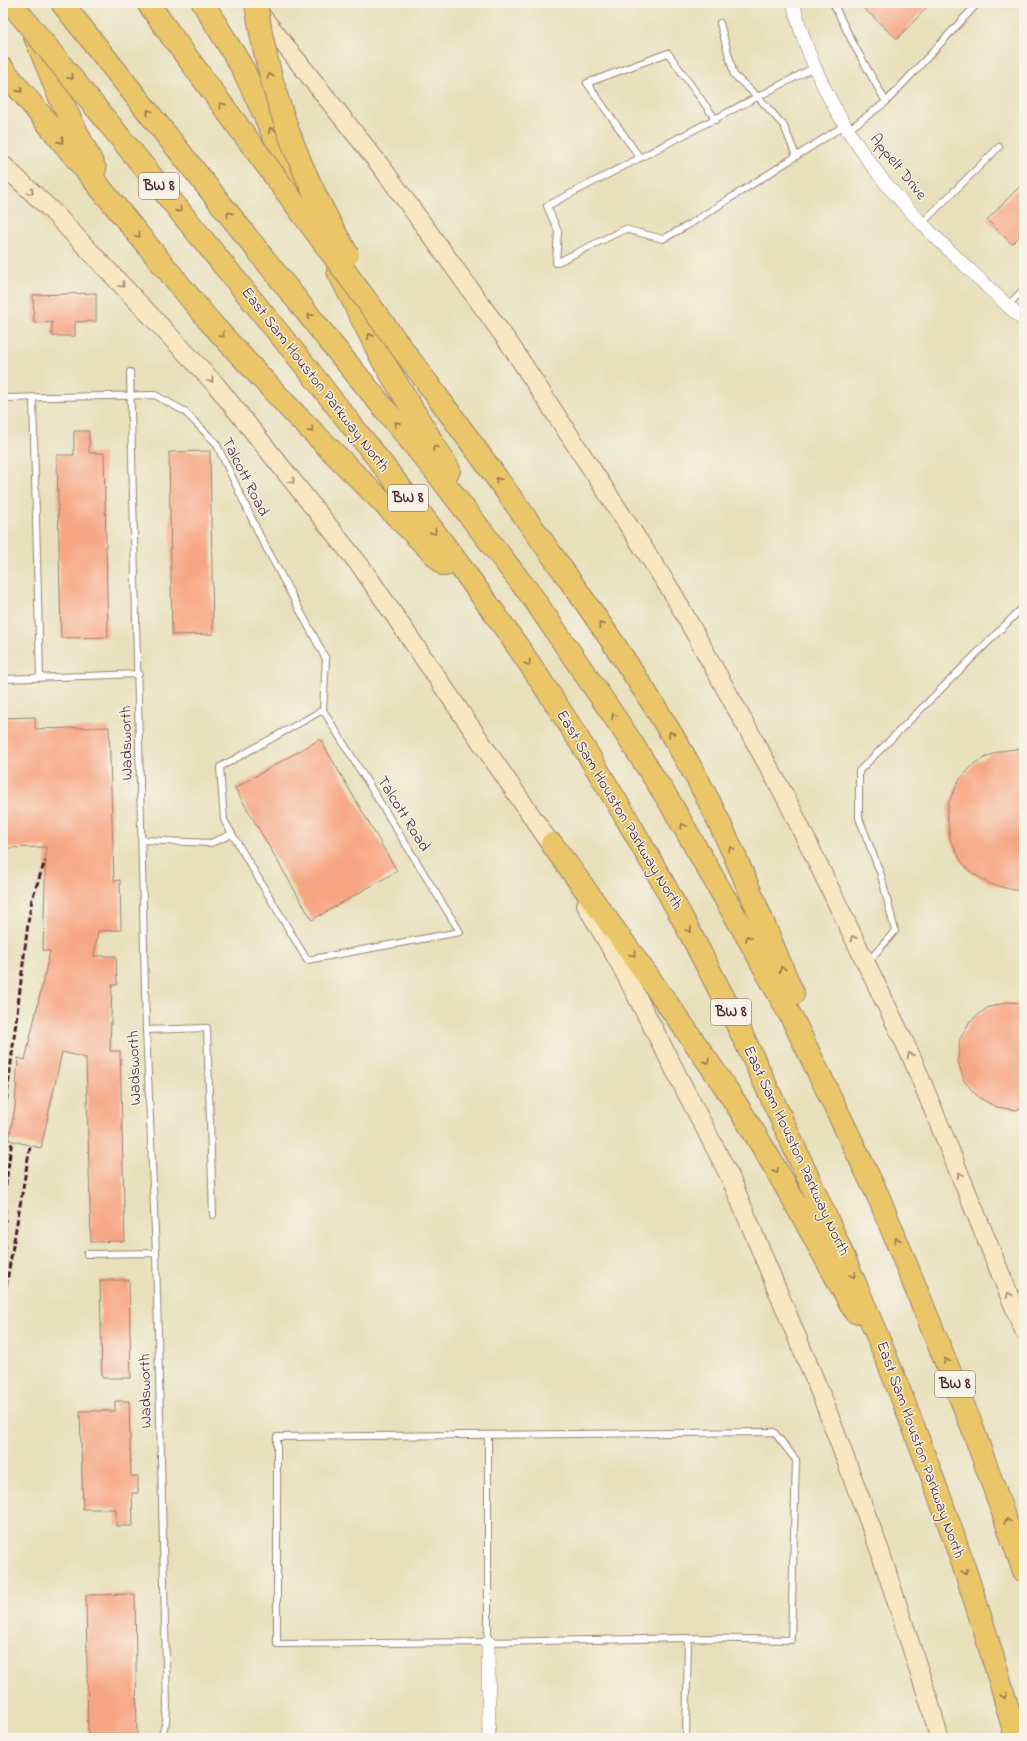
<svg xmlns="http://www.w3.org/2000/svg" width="1027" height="1741" font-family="'Indie Flower',sans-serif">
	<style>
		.building { fill: #f7a683 }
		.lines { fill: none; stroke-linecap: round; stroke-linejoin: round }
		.service-casing { stroke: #998073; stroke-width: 8 }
		.minor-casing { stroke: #998073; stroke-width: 14 }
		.secondary-casing { stroke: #998073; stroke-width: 20 }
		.motorway-casing { stroke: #998073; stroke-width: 24 }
		.service { stroke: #fff; stroke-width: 6 }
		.minor { stroke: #fff; stroke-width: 13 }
		.secondary { stroke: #f7e8c3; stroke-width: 18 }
		.motorway { stroke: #eac669; stroke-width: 22 }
		.rail { stroke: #4a1f2b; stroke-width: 3; stroke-dasharray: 6 3; stroke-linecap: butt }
		.motorway-bridge-casing { stroke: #998073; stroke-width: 24; stroke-linecap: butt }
		.motorway-bridge { stroke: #eac669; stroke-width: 22 }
		.oneway { stroke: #9a724a }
		.oneway2 { stroke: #a08477 }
		.labels { text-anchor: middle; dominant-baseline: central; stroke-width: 3; stroke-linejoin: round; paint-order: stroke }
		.shield { fill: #f7f3e8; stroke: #7e5f64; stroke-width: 1 }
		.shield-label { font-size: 15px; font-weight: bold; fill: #4a1f2b }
		.street-label { font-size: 16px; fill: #4a1f2b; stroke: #f7f3e8 }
	</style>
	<rect width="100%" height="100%" fill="#f7f3e8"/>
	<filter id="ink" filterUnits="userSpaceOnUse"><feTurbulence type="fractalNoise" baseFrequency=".025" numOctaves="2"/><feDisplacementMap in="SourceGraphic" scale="8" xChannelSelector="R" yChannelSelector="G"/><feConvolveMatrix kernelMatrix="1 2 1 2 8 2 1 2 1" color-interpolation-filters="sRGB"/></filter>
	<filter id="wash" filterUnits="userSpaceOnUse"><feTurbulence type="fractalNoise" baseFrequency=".012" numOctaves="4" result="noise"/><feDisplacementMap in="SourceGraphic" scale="16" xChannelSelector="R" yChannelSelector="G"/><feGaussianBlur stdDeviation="0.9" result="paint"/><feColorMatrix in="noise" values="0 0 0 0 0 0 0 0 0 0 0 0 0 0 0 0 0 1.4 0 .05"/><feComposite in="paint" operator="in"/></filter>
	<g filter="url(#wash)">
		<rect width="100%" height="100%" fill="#e8e0bb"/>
		<g id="blocks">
			<path class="building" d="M 858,3 L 931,3 L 897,39 Z
				M 1024,182 L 1024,231 L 1012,244 L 987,220 Z
				M 96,293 L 96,321 L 75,322 L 75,336 L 52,336 L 52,322 L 34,323 L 33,295 Z
				M 74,431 L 89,431 L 89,453 L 104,453 L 108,637 L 61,638 L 57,455 L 74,455 Z
				M 210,451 L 213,634 L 172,635 L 169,452 Z
				M 35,717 L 35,729 L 109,727 L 114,881 L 120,880 L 121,930 L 98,931 L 94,956 L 116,956 L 117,985 L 112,985 L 110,1051 L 120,1051 L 125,1241 L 91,1242 L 86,1058 L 62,1052 L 41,1148 L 9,1140 L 15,1108 L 18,1058 L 25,1060 L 50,951 L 43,950 L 46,847 L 3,848 L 3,718 Z
				M 320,739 L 397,871 L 312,920 L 235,788 Z
				M 1024,748 L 1024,890 L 1014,890 L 990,884 L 969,871 L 961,861 L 950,839 L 947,814 L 949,802 L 959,780 L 976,762 L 999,751 Z
				M 1007,1002 L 1024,1003 L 1024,1108 L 1017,1110 L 996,1107 L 978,1097 L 964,1081 L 958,1061 L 960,1039 L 970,1021 L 987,1008 Z
				M 100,1280 L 129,1280 L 131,1378 L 102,1378 Z
				M 115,1401 L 129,1401 L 131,1476 L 138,1476 L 138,1493 L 132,1493 L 133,1526 L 116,1526 L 116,1509 L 83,1509 L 80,1411 L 115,1411 Z
				M 135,1594 L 137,1738 L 88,1738 L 86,1595 Z"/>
		</g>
	</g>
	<g filter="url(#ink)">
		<use href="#blocks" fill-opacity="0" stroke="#998073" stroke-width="1"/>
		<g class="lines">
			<g class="service-casing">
				<path id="service" d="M 833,3 L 854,45 L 886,102 L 848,130
					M 720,23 L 734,75 L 759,98 L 784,126 L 796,156
					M 815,67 L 547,206 L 558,231 L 556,263 L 625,229 L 663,239 L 690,224 L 845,125
					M 886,102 L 978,3
					M 640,158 L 587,83 L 668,53 L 716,120
					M 922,223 L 999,147
					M 1008,305 L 1024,289
					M 130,372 L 146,1030 L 156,1253 L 167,1707 L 166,1721 L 161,1738
					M 33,397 L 40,678
					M 3,398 L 155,395 L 184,411 L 216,443 L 260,536 L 326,659 L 323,710
					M 3,679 L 139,674
					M 142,840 L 211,843 L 232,834 L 307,960 L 460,932 L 323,710 L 220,767 L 224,820 L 232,834
					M 868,962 L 895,931 L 881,875 L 859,818 L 859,771 L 1024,606
					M 146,1030 L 207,1028 L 213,1215
					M 87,1254 L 156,1253
					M 488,1435 L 488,1642 L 688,1638 L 791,1640 L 796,1460 L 774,1432 L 277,1437 L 277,1644 L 488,1642
					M 686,1738 L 688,1638"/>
			</g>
			<g class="minor-casing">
				<path id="minor" d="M 793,3 C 809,67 842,128 883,180 C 925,231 976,275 1024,321
					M 488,1642 L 489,1738"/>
			</g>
			<g class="secondary-casing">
				<path id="secondary" d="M 257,10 L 383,169 L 511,346 L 672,592 L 787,800 L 912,1058 L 1024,1331
					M 3,165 L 52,211 L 216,385 L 362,568 L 559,856
					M 586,905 L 620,964 L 731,1179 L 824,1402 L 880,1551 L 932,1711 L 939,1738"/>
			</g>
			<g class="motorway-casing">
				<path id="motorway" d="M 62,3 L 334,347 L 436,472 L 533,598 L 622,728 L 669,801 L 753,947 L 796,1026 L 879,1198 L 971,1424 L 1024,1571
					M 148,3 L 170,34
					M 203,3 L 243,69 L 312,217
					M 34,34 L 60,98 L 95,169
					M 3,69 L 210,322 L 291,410 L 445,565
					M 338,271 L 382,359 L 449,470
					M 307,368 C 387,471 469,572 541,681 C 606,779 664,880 717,985 C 745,1038 769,1092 794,1147 C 883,1338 961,1534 1016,1738
					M 428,384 C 476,449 524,515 571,582 C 617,647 662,714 700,784 C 736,852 763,924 793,994
					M 552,844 C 611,925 671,1006 727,1090 C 774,1161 814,1238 855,1312"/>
			</g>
			<use href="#service" class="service"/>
			<use href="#minor" class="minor"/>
			<use href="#secondary" class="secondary"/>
			<use href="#motorway" class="motorway"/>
			<path class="rail" d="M 3,1128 L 28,923 L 32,899 L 45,861
				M 9,1158 L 12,1142
				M 5,1267 L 5,1191 L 10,1154
				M 3,1304 L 30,1147"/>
			<g class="motorway-bridge-casing">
				<path id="motorway-bridge" d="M 11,3 L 307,368
					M 256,3 C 269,95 300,176 348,255
					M 170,34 L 428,384"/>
			</g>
			<use href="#motorway-bridge" class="motorway-bridge"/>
		</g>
		<defs><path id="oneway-chevron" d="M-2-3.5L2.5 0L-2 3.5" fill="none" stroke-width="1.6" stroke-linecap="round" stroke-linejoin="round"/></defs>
		<g class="oneway">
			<use href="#oneway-chevron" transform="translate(270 76) rotate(-106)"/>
			<use href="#oneway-chevron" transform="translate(71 77) rotate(51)"/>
			<use href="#oneway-chevron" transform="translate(20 90) rotate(51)"/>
			<use href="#oneway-chevron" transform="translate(222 105) rotate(-126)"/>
			<use href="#oneway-chevron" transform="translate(149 112) rotate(-128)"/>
			<use href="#oneway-chevron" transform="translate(271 130) rotate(-115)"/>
			<use href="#oneway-chevron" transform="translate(61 141) rotate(51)"/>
			<use href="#oneway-chevron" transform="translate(179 210) rotate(51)"/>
			<use href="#oneway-chevron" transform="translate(229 214) rotate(-128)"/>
			<use href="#oneway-chevron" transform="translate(138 235) rotate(50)"/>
			<use href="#oneway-chevron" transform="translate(310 316) rotate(-128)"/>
			<use href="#oneway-chevron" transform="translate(222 335) rotate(47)"/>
			<use href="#oneway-chevron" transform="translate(370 336) rotate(-117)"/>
			<use href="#oneway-chevron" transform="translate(397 424) rotate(-129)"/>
			<use href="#oneway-chevron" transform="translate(311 430) rotate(45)"/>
			<use href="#oneway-chevron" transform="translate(435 448) rotate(-122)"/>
			<use href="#oneway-chevron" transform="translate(498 480) rotate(-126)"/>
			<use href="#oneway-chevron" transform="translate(434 532) rotate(52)"/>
			<use href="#oneway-chevron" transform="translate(601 625) rotate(-125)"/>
			<use href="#oneway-chevron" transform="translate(528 663) rotate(56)"/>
			<use href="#oneway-chevron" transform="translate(614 716) rotate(-124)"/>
			<use href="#oneway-chevron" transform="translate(671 734) rotate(-121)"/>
			<use href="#oneway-chevron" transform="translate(683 826) rotate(-120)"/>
			<use href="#oneway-chevron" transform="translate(731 849) rotate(-114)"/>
			<use href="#oneway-chevron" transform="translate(689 930) rotate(62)"/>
			<use href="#oneway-chevron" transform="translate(748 938) rotate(-120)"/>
			<use href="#oneway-chevron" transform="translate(633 954) rotate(54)"/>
			<use href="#oneway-chevron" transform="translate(782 969) rotate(-113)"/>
			<use href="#oneway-chevron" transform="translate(707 1061) rotate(55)"/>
			<use href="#oneway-chevron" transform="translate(776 1171) rotate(60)"/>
			<use href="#oneway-chevron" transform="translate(897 1240) rotate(-113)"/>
			<use href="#oneway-chevron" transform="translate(853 1275) rotate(66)"/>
			<use href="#oneway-chevron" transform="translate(946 1361) rotate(-112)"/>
			<use href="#oneway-chevron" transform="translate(1007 1521) rotate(-110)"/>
			<use href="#oneway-chevron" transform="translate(965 1572) rotate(72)"/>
			<use href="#oneway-chevron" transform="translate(1004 1696) rotate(73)"/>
		</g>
		<g class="oneway2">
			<use href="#oneway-chevron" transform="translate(31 192) rotate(43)"/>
			<use href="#oneway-chevron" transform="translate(122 285) rotate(47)"/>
			<use href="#oneway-chevron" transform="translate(211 380) rotate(47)"/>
			<use href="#oneway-chevron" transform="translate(292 481) rotate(52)"/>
			<use href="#oneway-chevron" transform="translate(853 938) rotate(-116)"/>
			<use href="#oneway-chevron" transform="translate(910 1055) rotate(-115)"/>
			<use href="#oneway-chevron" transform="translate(960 1175) rotate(-112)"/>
			<use href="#oneway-chevron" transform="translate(1009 1295) rotate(-112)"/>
		</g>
	</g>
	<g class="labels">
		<g class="shield">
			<rect x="139" y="173" width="40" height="26" rx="3"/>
			<rect x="388" y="485" width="40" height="26" rx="3"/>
			<rect x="711" y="999" width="40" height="26" rx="3"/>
			<rect x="935" y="1371" width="40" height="26" rx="3"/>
		</g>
		<g class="shield-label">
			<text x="159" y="186">BW 8</text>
			<text x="408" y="498">BW 8</text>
			<text x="731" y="1012">BW 8</text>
			<text x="955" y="1384">BW 8</text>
		</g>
		<g class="street-label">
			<text transform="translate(898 167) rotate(51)">Appelt Drive</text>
			<text transform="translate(315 380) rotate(52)">East Sam Houston Parkway North</text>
			<text transform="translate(245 477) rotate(63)">Talcott Road</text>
			<text transform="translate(127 743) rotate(-91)">Wadsworth</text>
			<text transform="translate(619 810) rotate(59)">East Sam Houston Parkway North</text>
			<text transform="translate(403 814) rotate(58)">Talcott Road</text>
			<text transform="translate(135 1068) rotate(-92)">Wadsworth</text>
			<text transform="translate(796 1151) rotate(65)">East Sam Houston Parkway North</text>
			<text transform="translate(146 1391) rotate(-91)">Wadsworth</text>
			<text transform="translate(920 1450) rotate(70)">East Sam Houston Parkway North</text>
		</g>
	</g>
	<rect width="1027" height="1741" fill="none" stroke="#f7f3e8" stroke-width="16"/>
</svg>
